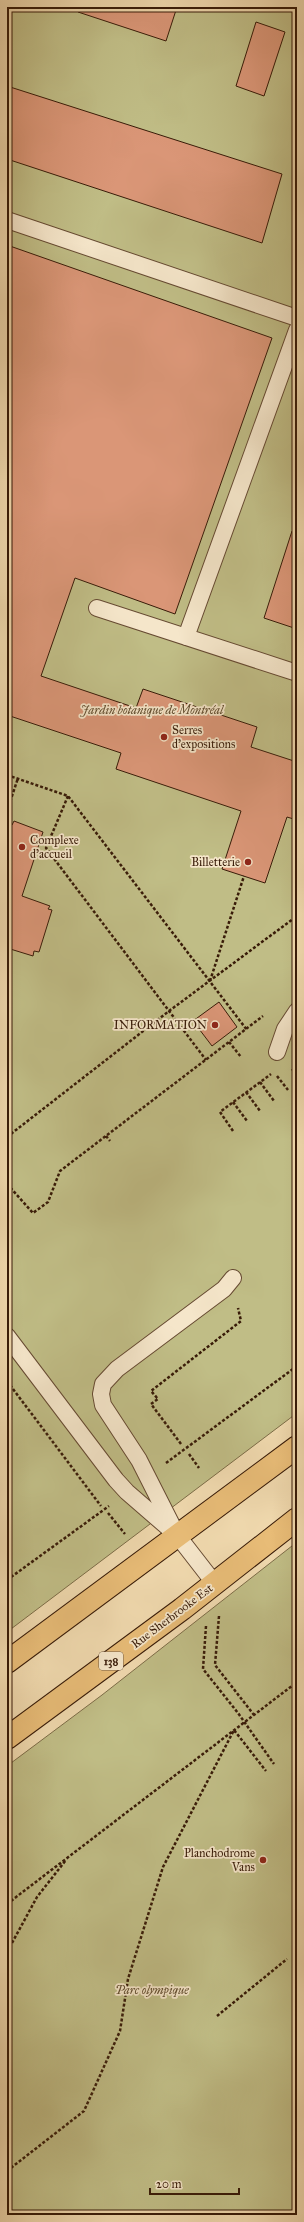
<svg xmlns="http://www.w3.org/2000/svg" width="304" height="2222" font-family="'IM FELL Great Primer',serif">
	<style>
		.green { fill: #c0bd86; stroke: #7c6c47 }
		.building { fill: #da9677; stroke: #381b08 }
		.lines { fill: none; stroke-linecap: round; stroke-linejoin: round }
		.lane-casing { stroke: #664a32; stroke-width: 18 }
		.primary-casing { stroke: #381b08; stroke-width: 24 }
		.path { stroke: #381b08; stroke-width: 2.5; stroke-dasharray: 3 2; stroke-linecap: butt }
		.lane { stroke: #f5e6ca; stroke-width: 16 }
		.primary { stroke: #e8bc77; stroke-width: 22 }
		.poi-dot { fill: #8f2418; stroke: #f5e6ca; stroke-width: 1.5 }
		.labels { text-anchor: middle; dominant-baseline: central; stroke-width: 3.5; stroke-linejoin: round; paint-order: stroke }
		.shield { fill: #f5e6ca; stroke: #715842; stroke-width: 1 }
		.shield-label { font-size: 11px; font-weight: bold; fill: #381b08 }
		.park-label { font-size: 12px; font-style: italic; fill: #614c2e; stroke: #f5e6ca }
		.poi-label { font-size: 12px; fill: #381b08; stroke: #f5e6ca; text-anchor: end }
		.street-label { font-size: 12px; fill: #381b08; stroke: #f5e6ca }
	</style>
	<rect width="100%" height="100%" fill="#f0d9ae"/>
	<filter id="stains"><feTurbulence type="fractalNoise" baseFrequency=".005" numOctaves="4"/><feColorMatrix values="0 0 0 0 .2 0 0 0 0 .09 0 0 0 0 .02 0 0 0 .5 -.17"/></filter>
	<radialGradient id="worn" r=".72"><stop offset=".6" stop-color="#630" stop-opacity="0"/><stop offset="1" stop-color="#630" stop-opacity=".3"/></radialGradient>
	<path class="green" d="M 7,7 L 297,7 L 297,1413 L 7,1632 Z
		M 297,1542 L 297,2215 L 7,2215 L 7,1766 L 102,1695 Z"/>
	<path class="building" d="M 79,7 L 177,7 L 166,41 L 78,12 Z
		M 256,22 L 285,32 L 264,96 L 236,86 Z
		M 7,86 L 282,174 L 262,243 L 7,159 Z
		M 7,245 L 272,338 L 175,614 L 75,578 L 41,676 L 136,708 L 143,689 L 257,727 L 251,747 L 297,762 L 297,820 L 287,817 L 265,883 L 222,869 L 241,811 L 116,769 L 121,753 L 7,715 Z
		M 292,531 L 297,532 L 297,629 L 264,618 Z
		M 14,821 L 43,832 L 22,896 L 50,906 L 48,909 L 52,910 L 39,952 L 34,951 L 33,956 L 7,948 L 7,823 L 12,825 Z
		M 219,1002 L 237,1027 L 212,1046 L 193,1021 Z"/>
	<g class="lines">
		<g class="lane-casing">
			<path id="lane" d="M 7,220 L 297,318
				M 97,608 L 297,673
				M 186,637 L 297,330
				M 277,1052 L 285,1029 L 297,1011
				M 7,1336 L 116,1480 L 127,1492 L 172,1531
				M 215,1584 L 177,1535 L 139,1460 L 103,1405 L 101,1394 L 103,1384 L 117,1369 L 224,1289 L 233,1278"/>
		</g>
		<g class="primary-casing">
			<path id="primary" d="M 7,1662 L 297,1447
				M 7,1738 L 182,1609 L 297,1519"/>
		</g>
		<path class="path" d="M 7,775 L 68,796 L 247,1030
			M 68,796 L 46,848 L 206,1060
			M 7,811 L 18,778
			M 210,981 L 244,876
			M 229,1042 L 241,1057
			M 292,1069 L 297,1075
			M 277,1076 L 288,1090
			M 260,1082 L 274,1101
			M 246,1092 L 260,1111
			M 233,1102 L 247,1121
			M 233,1131 L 220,1112 L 271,1074
			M 106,1136 L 110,1141
			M 7,1137 L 169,1011 L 297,916
			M 7,1184 L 33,1213 L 48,1202 L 60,1171 L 263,1016
			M 7,1381 L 101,1506
			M 181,1444 L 151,1404 L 158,1399 L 151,1391 L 241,1321 L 238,1308
			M 189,1454 L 199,1468
			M 166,1463 L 297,1366
			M 108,1513 L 125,1534
			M 7,1580 L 109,1506
			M 219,1616 L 215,1665 L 254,1715
			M 206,1626 L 203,1669 L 238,1713 L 274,1764
			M 7,1904 L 297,1682
			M 12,1943 L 37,1897 L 66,1860
			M 217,2016 L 287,1959
			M 7,2171 L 84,2111 L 120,2031 L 128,1979 L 163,1867 L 234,1730 L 266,1771"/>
		<use href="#lane" class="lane"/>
		<use href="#primary" class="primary"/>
	</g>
	<g class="poi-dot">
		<circle cx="164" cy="737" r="4"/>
		<circle cx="22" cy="847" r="4"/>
		<circle cx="248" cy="862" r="4"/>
		<circle cx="215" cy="1025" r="4"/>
		<circle cx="263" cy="1860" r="4"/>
	</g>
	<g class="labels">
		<rect class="shield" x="99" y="1652" width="24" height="18" rx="3"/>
		<g class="shield-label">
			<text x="111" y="1661">138</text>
		</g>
		<g class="park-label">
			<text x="152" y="710">Jardin botanique de Montréal</text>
			<text x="152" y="1990">Parc olympique</text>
		</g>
		<g class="poi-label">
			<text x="172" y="730" text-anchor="start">Serres<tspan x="172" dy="14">d'expositions</tspan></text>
			<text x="30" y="840" text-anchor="start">Complexe<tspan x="30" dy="14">d'accueil</tspan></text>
			<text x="240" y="862">Billetterie</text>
			<text x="207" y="1025">INFORMATION</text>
			<text x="255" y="1853">Planchodrome<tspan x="255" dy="14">Vans</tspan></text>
		</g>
		<g class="street-label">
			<text transform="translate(172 1616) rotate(-37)">Rue Sherbrooke Est</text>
		</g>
	</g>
	<rect width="304" height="2222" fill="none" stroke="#f0d9ae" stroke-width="24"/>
	<rect x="8" y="8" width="288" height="2206" fill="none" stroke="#381b08" stroke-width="2"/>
	<rect x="12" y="12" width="280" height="2198" fill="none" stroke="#381b08"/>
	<path d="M150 2188v6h89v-6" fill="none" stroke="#381b08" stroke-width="2"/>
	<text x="156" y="2188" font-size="12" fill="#381b08" stroke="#f5e6ca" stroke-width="3" paint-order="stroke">20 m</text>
	<rect width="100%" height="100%" filter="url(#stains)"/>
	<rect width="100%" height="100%" fill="url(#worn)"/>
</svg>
